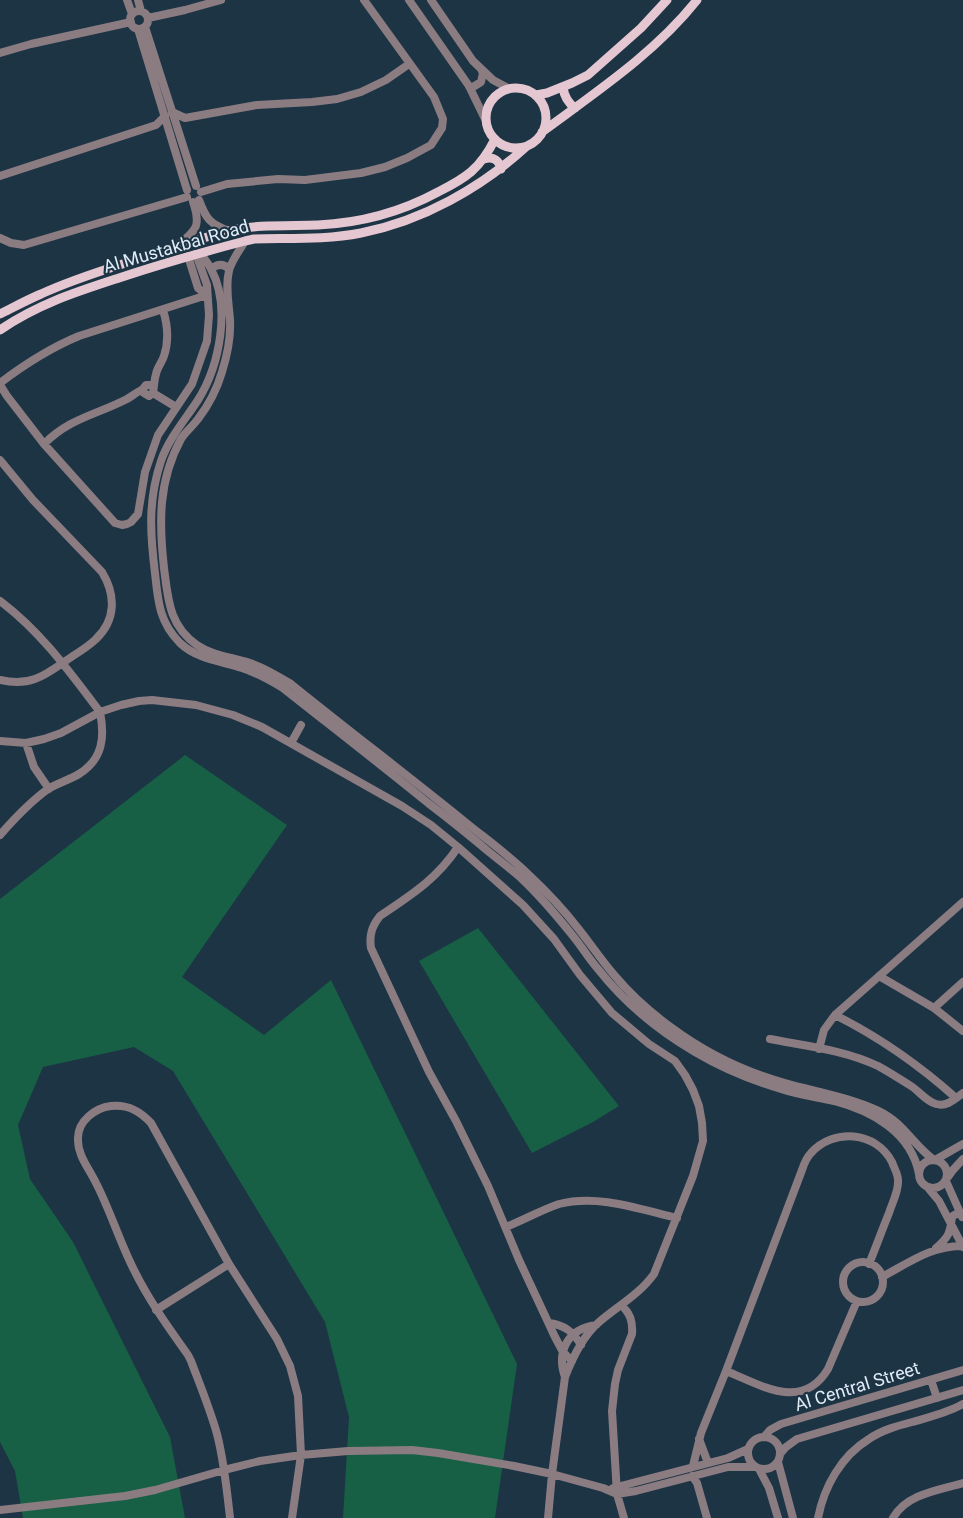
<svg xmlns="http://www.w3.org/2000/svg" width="963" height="1518" font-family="Roboto,sans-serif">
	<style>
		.green { fill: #175f45 }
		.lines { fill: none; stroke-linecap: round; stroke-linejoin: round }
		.minor { stroke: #8b7c81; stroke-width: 8 }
		.major { stroke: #e4c7d1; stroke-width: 9 }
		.labels { text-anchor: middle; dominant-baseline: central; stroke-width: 4.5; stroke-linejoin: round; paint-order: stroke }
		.street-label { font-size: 18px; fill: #dfecf7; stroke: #1d3445 }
	</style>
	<rect width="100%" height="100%" fill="#1d3445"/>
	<path class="green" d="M 185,755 L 287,825 L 182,977 L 264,1035 L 331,980 L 517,1364 L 495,1518 L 343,1518 L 349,1417 L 325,1322 L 173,1071 L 134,1047 L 43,1067 L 18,1125 L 30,1179 L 73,1242 L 170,1437 L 185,1518 L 23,1518 L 15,1471 L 0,1442 L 0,899 Z
		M 478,928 L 619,1106 L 593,1122 L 532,1153 L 419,961 Z"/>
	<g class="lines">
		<path class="minor" d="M 127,0 L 132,14
			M 138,0 L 141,11
			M 409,0 L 469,86 L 486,121
			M 431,0 L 473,61 L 493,80 L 508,88
			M130 20a9 9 0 1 1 18 0a9 9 0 1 1-18 0Z
			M 148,18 L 185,10 L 221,0
			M 145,27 L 196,186
			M 138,29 L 187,190
			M 0,53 L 31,44 L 131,22
			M 469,86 L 473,87 L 481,82 L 483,73 L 481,69
			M 172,112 L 185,118 L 257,105 L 312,102 L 337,99 L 361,92 L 386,80 L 409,64
			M 0,176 L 156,125 L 165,116
			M 201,192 L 227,184 L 278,179 L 305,180 L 361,173 L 385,167 L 407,158 L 431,145 L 442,128 L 443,119 L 434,97 L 364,0
			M 199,200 C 206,219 210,224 229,231
			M 0,238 L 11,243 L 24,245 L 187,197
			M 245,241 C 240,250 231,261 229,271 C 225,287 229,304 230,320 C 231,337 227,356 222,372 C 217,389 208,406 198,419 C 193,426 185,432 181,439 C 158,481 159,523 164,568 C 168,599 169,626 197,645 C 213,656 232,657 250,663 C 265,668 278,676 291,684 C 348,730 407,775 464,821 C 486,839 510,856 530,876 C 547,892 563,909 577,927 C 590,943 601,960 615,976 C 631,995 651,1013 672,1028 C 706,1053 745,1072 785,1083 C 817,1092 849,1097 879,1111 C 904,1123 913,1145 934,1160
			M 179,244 C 197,230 201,225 193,202
			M 200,253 C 204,258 208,263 211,269 C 231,306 220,365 198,400 C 185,420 169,438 161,461 C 148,500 150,533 155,573 C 158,601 159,622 180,643 C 197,659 220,661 242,668 C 257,673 270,680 283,688 C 331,726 380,764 428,803 C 449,819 469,835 489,852 C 500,861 511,869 521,878 C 540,896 557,916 573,936 C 582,947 589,959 598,969 C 624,1002 659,1031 695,1052 C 722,1068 751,1080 781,1089 C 799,1095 816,1097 834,1101 C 872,1111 911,1132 919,1174
			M 188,256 L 198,288 L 207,295
			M 211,269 C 217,264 223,263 229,269
			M 0,383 C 25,364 50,348 79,336 L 207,295
			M 0,385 L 7,396 L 44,444 L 115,523 L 122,525 L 127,524 L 131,522 L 138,514 L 145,472 L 158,435 L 192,384 L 207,341 L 209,315 L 207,285 L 196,254
			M 153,387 L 150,385 L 146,385 L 143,389 L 144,393 L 149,396 L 153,393 C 154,387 154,381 156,374 C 157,368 162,362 164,356 C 169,341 168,326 163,310
			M 153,393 L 176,407
			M 44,444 C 70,418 96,415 127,399 C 132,396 137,392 143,389
			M 0,460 L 33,500 L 102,572 C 116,595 116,620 96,639 C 88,647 77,653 67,660 C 44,676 30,687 0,680
			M 0,601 C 41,632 69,671 100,712 C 105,737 103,759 79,774 C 69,780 58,783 48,789 C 30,802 14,819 0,835
			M 0,741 L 26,743 L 44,739 L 61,733 L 100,712 L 121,705 L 139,701 L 152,700 L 196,705 L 233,715 L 262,727 L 402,806 L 431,825 L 458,847 L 523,905 L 554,939 L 580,975 L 612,1013 L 649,1044 L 675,1061 L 685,1075 L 693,1090 L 699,1106 L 702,1123 L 703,1141 L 693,1176 L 654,1274 C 639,1295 616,1307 598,1323 C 582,1337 572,1359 565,1377 L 552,1474 L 548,1518
			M 26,743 L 34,767 L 49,789
			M 291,743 L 301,725
			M 458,847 C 437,879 411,895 380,916 C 372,926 369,935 371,948 L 429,1072 L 456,1121 L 488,1186 L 519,1260 L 555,1337 L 563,1352 L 572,1361
			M 879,976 L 934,1008 L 963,1031
			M 934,1008 L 963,982
			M 835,1015 C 879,1037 919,1065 956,1098
			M 770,1039 C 806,1046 845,1050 878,1066 C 889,1072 900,1079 911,1086 C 919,1091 926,1101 936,1104 C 947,1107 955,1099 963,1093
			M 819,1049 L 824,1030 L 835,1015 L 963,902
			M919 1174a14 14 0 1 1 28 0a14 14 0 1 1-28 0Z
			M 935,1160 L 963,1144
			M 948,1177 L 953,1170 L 963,1159
			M 946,1181 L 962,1217
			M 929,1189 L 939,1201 L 963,1247
			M 506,1227 C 524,1220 541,1210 559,1204 C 598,1194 639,1209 677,1218
			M 936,1248 C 949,1237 950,1233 952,1217 C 955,1214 957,1213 961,1215
			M843 1282a20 20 0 1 1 40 0a20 20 0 1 1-40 0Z
			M 882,1277 C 908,1263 933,1245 963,1246
			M 621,1305 C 630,1313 633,1321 632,1334 L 618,1370 L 615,1384 L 612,1411 L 617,1494 L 624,1518
			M 156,1310 L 229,1264
			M 549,1323 C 565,1325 573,1332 581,1345
			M 726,1371 C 761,1385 802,1412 828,1369 L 857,1301
			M 565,1377 C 556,1351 568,1329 596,1325
			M 931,1380 L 937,1398
			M748 1453a16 16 0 1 1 32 0a16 16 0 1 1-32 0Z
			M 764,1437 L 770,1430 L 781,1424 L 963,1370
			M 699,1439 L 708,1463
			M 780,1454 L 786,1447 L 797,1439 L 963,1390
			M 778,1462 L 793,1518
			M 693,1466 L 701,1433 L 726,1371 L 802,1170 C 804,1164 807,1157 811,1153 C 833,1128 876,1131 892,1162 C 894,1168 898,1174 898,1180 C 899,1191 892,1203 889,1213 C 882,1230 876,1247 869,1264
			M 759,1469 L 769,1488 L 778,1518
			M 692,1476 L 697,1483 L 707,1518
			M 613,1488 L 728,1458 L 748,1449
			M 0,1510 L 125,1496 L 155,1490 L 224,1470 L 260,1461 L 301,1455 L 348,1451 L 412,1450 L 438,1453 L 514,1466 L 552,1474 L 603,1488 L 617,1494 L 636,1491 L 728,1467 L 754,1467
			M 230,1518 C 227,1490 224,1461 217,1434 C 210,1409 200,1385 191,1361 L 188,1355 C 168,1327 148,1299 133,1268 C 119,1240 110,1210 96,1183 C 89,1168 77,1155 78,1138 C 78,1121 95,1108 111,1106 C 128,1104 140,1111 151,1123 L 229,1264 L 277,1339 L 290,1366 L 298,1396 L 301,1455 L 292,1518
			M 818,1518 C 824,1487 841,1456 869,1439 C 882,1430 897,1426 912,1422 C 929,1417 948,1413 963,1404
			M 893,1518 C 906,1494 939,1490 963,1483"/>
		<path class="major" d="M 563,87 C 564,96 567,102 575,108
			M486 118a30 30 0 1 1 60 0a30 30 0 1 1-60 0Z
			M 536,95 L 547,93 L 572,83 L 588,75 L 641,28 L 667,0
			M 542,132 C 596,92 655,53 697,0
			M 484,159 C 493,156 499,160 501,169
			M 0,314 C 14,307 27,300 41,294 C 73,279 107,269 141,258 C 169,249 198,239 228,231 C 257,224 289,226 318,225 C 361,223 401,212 438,192 C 466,178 480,169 495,139
			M 0,330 C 38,304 76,292 119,278 C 161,264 203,252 245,241 L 254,239 C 289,238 326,240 361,233 C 422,221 481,188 527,146"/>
	</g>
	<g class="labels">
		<g class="street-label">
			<text transform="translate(176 246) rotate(-16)">Al Mustakbal Road</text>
			<text transform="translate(857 1386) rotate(-17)">Al Central Street</text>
		</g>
	</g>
</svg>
